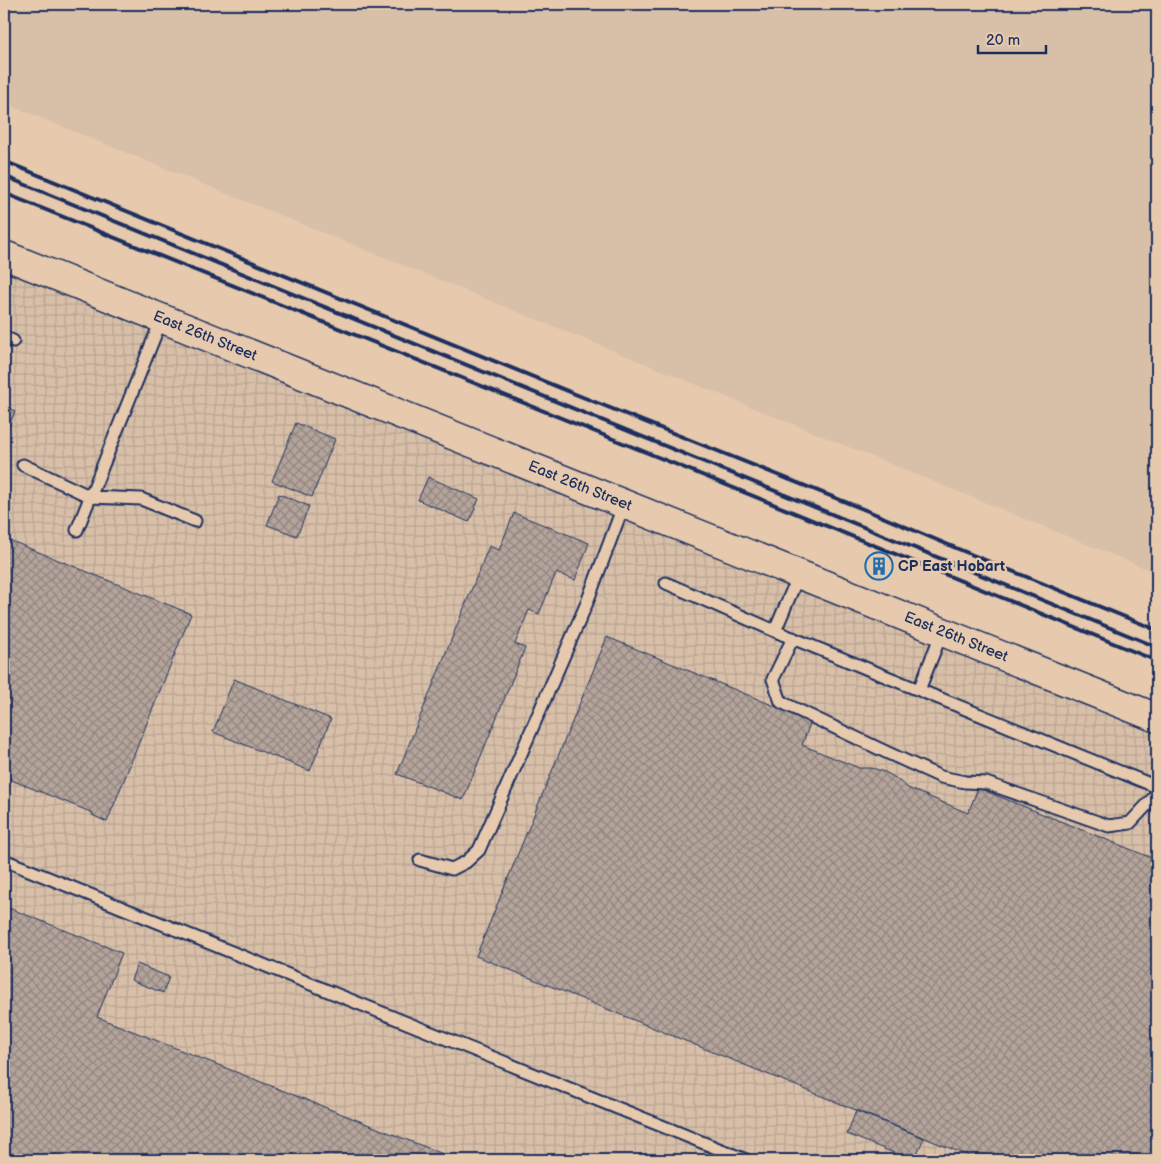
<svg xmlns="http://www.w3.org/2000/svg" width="1161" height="1164" font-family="'Balsamiq Sans',sans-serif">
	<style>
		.built { fill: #d8bfa8 }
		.industrial { fill: url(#industrial-grid) }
		.building { fill: url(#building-cross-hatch); stroke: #1b2f5e }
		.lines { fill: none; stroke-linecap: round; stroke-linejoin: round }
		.lane-casing { stroke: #1b2f5e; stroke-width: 15 }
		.secondary-casing { stroke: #1b2f5e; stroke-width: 31 }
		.lane { stroke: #e7caae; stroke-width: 11 }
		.secondary { stroke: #e7caae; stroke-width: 28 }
		.rail { stroke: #1b2f5e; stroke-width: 4 }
		.labels { text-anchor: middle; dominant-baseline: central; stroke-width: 5; stroke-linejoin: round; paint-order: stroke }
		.street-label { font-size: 15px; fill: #1b2f5e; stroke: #e7caae }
		.poi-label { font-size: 15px; font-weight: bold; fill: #1b2f5e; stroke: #e7caae; text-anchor: start }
	</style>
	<defs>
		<pattern id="industrial-grid" width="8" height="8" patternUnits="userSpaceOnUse" patternTransform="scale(1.25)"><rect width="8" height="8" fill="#d8bfa8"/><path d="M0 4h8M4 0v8" fill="none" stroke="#b9a493"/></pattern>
		<pattern id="building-cross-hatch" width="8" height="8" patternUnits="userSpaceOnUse" patternTransform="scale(1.25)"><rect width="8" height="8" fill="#b4a49a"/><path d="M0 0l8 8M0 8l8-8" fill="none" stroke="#928681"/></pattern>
	</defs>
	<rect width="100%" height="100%" fill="#e7caae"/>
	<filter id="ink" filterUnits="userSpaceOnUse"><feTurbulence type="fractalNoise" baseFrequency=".02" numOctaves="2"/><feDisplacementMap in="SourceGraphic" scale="10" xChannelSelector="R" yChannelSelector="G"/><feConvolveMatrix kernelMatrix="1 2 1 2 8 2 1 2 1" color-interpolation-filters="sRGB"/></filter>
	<g filter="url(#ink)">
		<path class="built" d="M 4,4 L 1157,4 L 1157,573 L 646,364 L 4,103 Z"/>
		<path class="industrial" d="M 4,240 L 1157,702 L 1157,1160 L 4,1160 Z"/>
		<path class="building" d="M 4,406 L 15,411 L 4,439 Z
			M 296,423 L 335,439 L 312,497 L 272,481 Z
			M 428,477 L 479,499 L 469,522 L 418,500 Z
			M 279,494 L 309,506 L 297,536 L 267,525 Z
			M 514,513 L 589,543 L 575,580 L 556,573 L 539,614 L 529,610 L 515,644 L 525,648 L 463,800 L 397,774 L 489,546 L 499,550 Z
			M 4,538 L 191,614 L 107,822 L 92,815 L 93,813 L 4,777 Z
			M 874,559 L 887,564 L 884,572 L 871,567 Z
			M 607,637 L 811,721 L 802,745 L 859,768 L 872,768 L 885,772 L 894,777 L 908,788 L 968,813 L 978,788 L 1157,860 L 1157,1160 L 979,1160 L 476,956 Z
			M 234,679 L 331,719 L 310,771 L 213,732 Z
			M 4,906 L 122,953 L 97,1017 L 458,1160 L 4,1160 Z
			M 137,964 L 169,977 L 163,993 L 131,980 Z
			M 856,1111 L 924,1138 L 914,1160 L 911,1160 L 847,1134 Z"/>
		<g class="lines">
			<g class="lane-casing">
				<path id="lane" d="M 4,337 L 13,341
					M 23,465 L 91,497 L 141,499 L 195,521
					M 77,530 L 162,318
					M 666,583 L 775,631 L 799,574
					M 775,631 L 919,690 L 942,632
					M 793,638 L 773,679 L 781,702 L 888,753 L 941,777 L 965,782 L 986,783 L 1109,826 L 1130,823 L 1157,794
					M 919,690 L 1157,787
					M 4,860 L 746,1160
					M 420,860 L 452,869 L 466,862 L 479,850 L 586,605 L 624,504"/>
			</g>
			<g class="secondary-casing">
				<path id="secondary" d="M 4,255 L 1157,718"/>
			</g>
			<use href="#lane" class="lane"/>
			<use href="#secondary" class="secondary"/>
			<path class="rail" d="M 4,161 L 575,394 L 873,513 L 963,551 L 1157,630
				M 4,176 L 1157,647
				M 4,193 L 675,464 L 1157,661"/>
		</g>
	</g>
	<defs>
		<g id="building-ring" transform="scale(1.4375)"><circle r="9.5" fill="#e7caae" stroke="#1f6fb2" stroke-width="1.5"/><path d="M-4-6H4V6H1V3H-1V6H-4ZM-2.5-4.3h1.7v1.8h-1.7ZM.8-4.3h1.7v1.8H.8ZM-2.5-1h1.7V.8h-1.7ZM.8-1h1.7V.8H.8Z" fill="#1f6fb2"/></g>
	</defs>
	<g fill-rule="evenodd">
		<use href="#building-ring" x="879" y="566"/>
	</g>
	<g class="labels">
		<g class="street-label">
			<text transform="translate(205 336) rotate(22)">East 26th Street</text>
			<text transform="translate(580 486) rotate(22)">East 26th Street</text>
			<text transform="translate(956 637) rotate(22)">East 26th Street</text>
		</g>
		<g class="poi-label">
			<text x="898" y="566">CP East Hobart</text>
		</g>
	</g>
	<rect width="1161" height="1164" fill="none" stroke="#e7caae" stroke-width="20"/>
	<rect x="10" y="10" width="1141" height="1144" fill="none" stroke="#1b2f5e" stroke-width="2" filter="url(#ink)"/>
	<path d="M978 45v8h68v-8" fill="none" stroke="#1b2f5e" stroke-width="2.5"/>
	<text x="986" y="45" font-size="15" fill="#1b2f5e" stroke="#e7caae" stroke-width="4" paint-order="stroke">20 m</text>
</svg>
